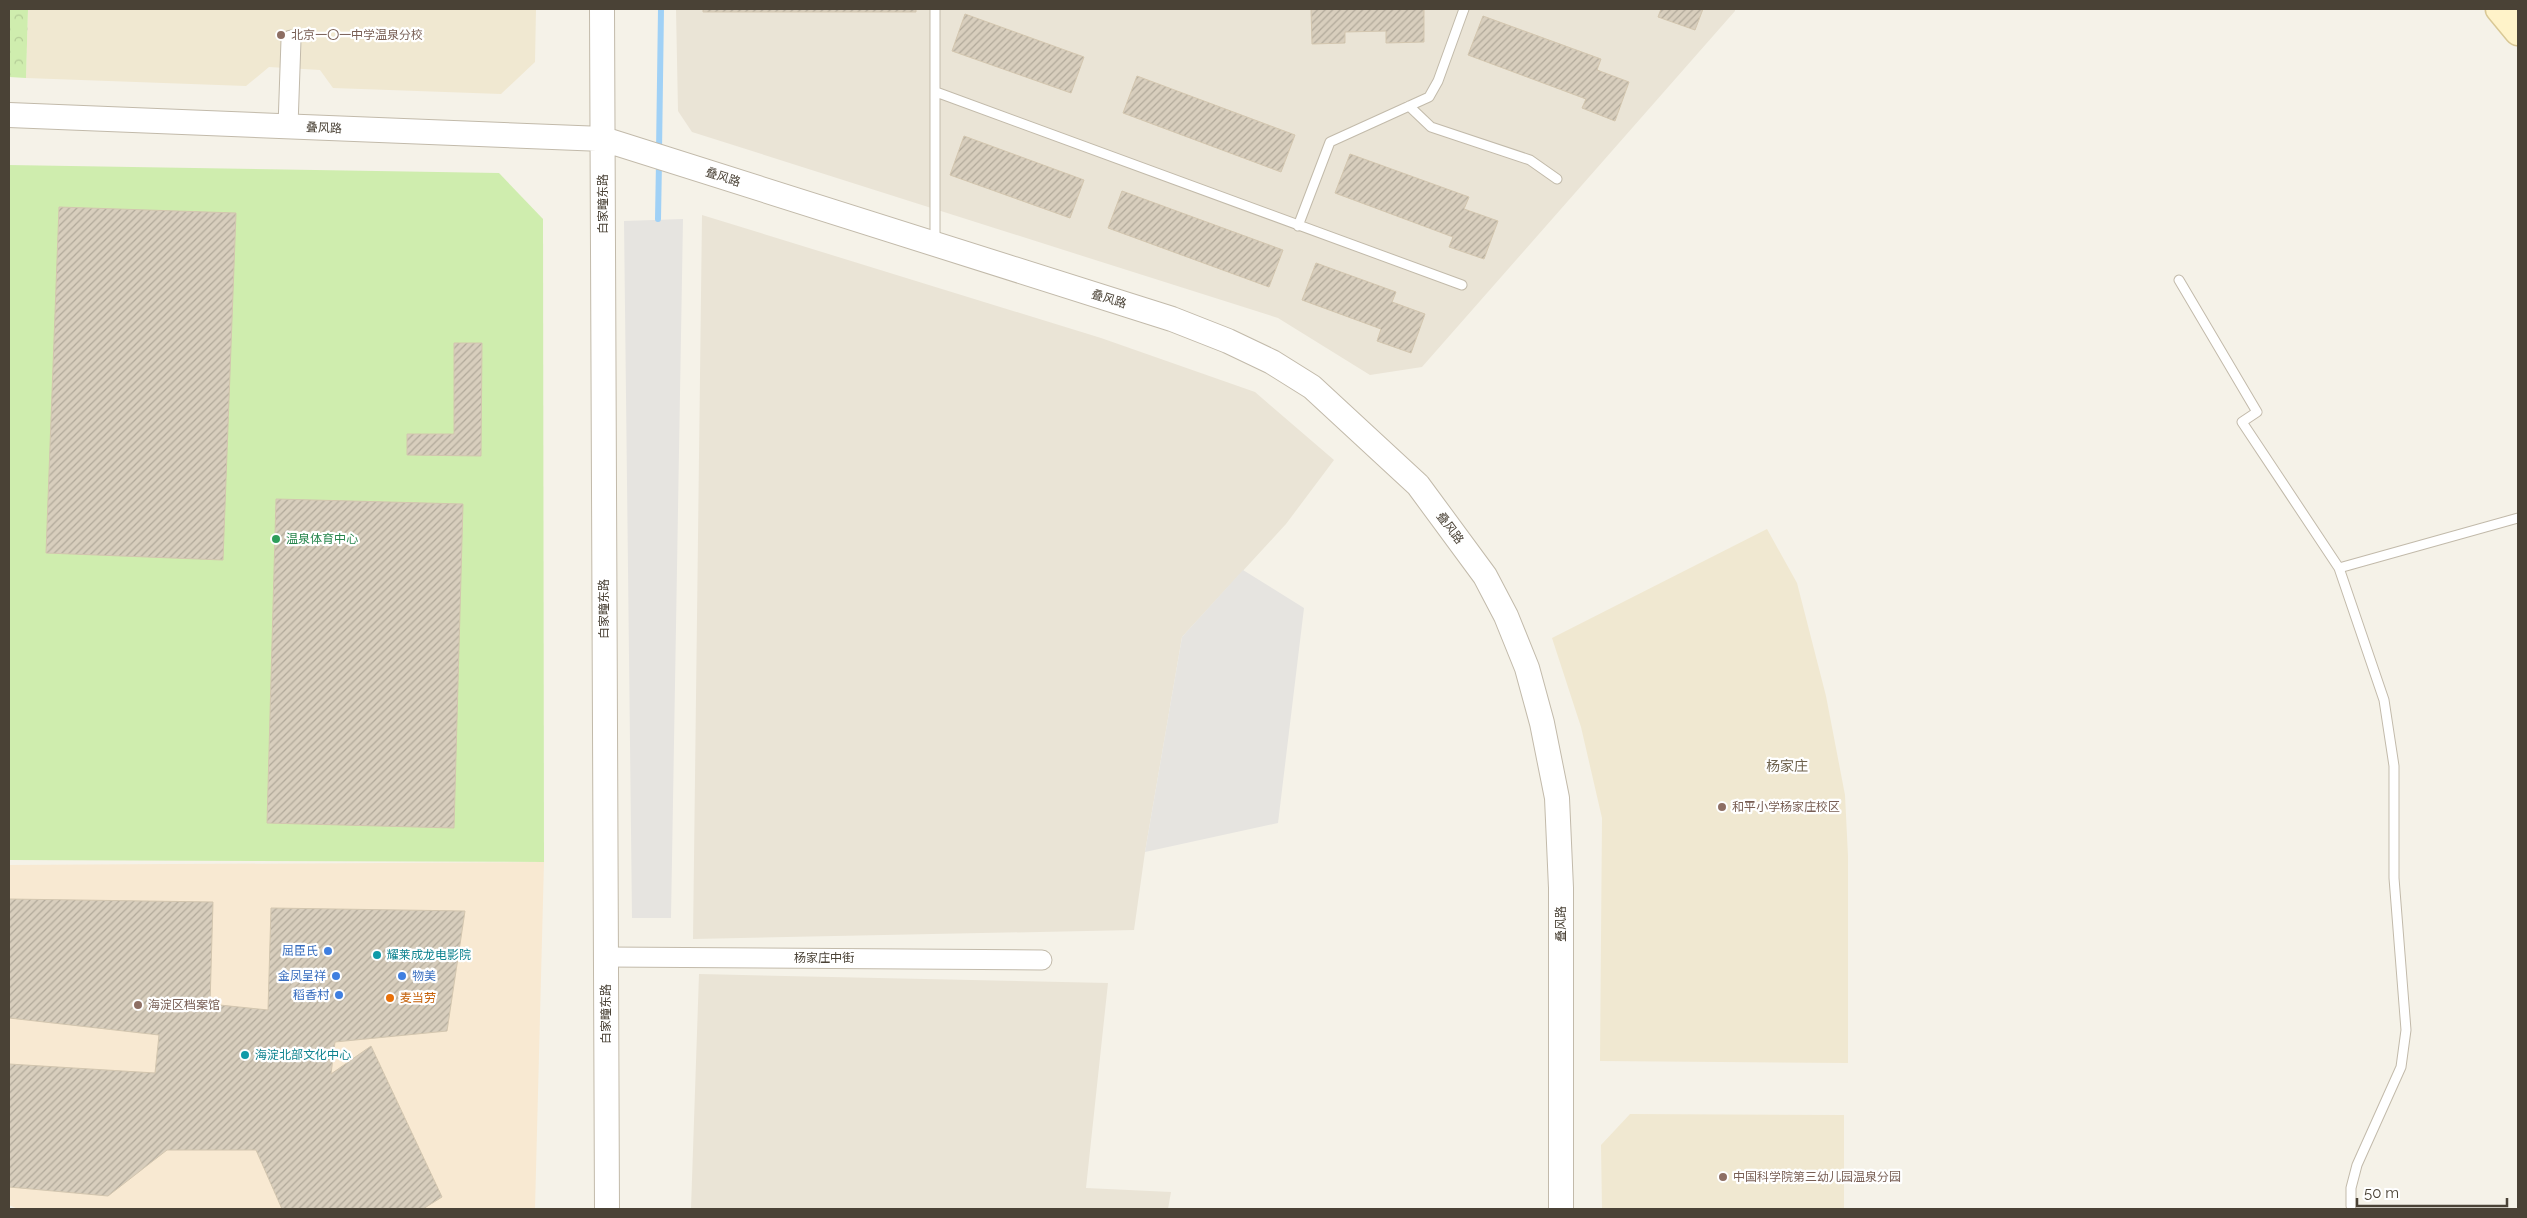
<svg xmlns="http://www.w3.org/2000/svg" width="2527" height="1218" font-family="Raleway,'Noto Sans SC',sans-serif">
	<style>
		.residential { fill: #eae4d6 }
		.commercial { fill: #f8e9d2 }
		.education { fill: #f0e8d1 }
		.forest { fill: url(#forest-crowns) }
		.garden { fill: #cfedae }
		.parking { fill: #e6e4e0 }
		.lines { fill: none; stroke-linecap: round; stroke-linejoin: round }
		.stream { stroke: #a0d1f6; stroke-width: 6 }
		.building { fill: url(#building-hatch); stroke: #d3c6af }
		.service-casing { stroke: #c2baaa; stroke-width: 11 }
		.minor-casing { stroke: #c2baaa; stroke-width: 21 }
		.tertiary-casing { stroke: #c2baaa; stroke-width: 26 }
		.secondary-casing { stroke: #d9c895; stroke-width: 29 }
		.service { stroke: #fff; stroke-width: 9 }
		.minor { stroke: #fff; stroke-width: 19 }
		.tertiary { stroke: #fff; stroke-width: 24 }
		.secondary { stroke: #fff3c9; stroke-width: 26 }
		.education-dot { fill: #8d6e63; stroke: #fff; stroke-width: 2 }
		.leisure-dot { fill: #2e9e5b; stroke: #fff; stroke-width: 2 }
		.shop-dot { fill: #3f7fe0; stroke: #fff; stroke-width: 2 }
		.culture-dot { fill: #0f9aa8; stroke: #fff; stroke-width: 2 }
		.food-dot { fill: #e8710a; stroke: #fff; stroke-width: 2 }
		.labels { text-anchor: middle; dominant-baseline: central; stroke-width: 4.5; stroke-linejoin: round; paint-order: stroke }
		.education-label { font-size: 12px; fill: #785e54; stroke: #fff; text-anchor: start }
		.street-label { font-size: 12px; fill: #4a4236; stroke: #fff }
		.leisure-label { font-size: 12px; fill: #27864d; stroke: #fff; text-anchor: start }
		.shop-label { font-size: 12px; fill: #366cbe; stroke: #fff; text-anchor: end }
		.culture-label { font-size: 12px; fill: #0d838f; stroke: #fff; text-anchor: start }
		.food-label { font-size: 12px; fill: #c56008; stroke: #fff; text-anchor: start }
		.neighbourhood-label { font-size: 14px; fill: #6d614c; stroke: #fff }
	</style>
	<defs>
		<pattern id="forest-crowns" width="20" height="18" patternUnits="userSpaceOnUse" patternTransform="scale(1.25)"><rect width="20" height="18" fill="#cfedae"/><path d="M2 6a3 3 0 1 1 6 0M12 15a3 3 0 1 1 6 0" fill="none" stroke="#b3cc96"/></pattern>
		<pattern id="building-hatch" width="6" height="6" patternUnits="userSpaceOnUse" patternTransform="scale(1.25)"><rect width="6" height="6" fill="#d8cebd"/><path d="M-1 1l2-2M0 6l6-6M5 7l2-2" fill="none" stroke="#b1a99a"/></pattern>
	</defs>
	<rect width="100%" height="100%" fill="#f5f2e8"/>
	<path class="residential" d="M 676,9 L 1735,9 L 1735,11 L 1422,367 L 1370,375 L 1278,318 L 692,132 L 678,111 Z
		M 702,215 L 1101,338 L 1255,392 L 1334,460 L 1286,524 L 1182,637 L 1145,852 L 1134,930 L 693,939 Z
		M 699,974 L 1108,983 L 1086,1188 L 1171,1192 L 1168,1209 L 691,1209 Z"/>
	<path class="commercial" d="M 544,862 L 535,1209 L 18,1209 L 9,1205 L 9,865 Z"/>
	<path class="education" d="M 28,9 L 536,9 L 535,62 L 501,94 L 333,88 L 320,70 L 269,67 L 246,86 L 26,78 Z
		M 1767,529 L 1797,583 L 1826,696 L 1845,795 L 1848,856 L 1848,1063 L 1600,1061 L 1602,818 L 1581,727 L 1552,638 Z
		M 1630,1114 L 1844,1115 L 1844,1209 L 1602,1209 L 1601,1145 Z"/>
	<path class="forest" d="M 9,9 L 28,9 L 26,78 L 9,77 Z"/>
	<path class="garden" d="M 9,165 L 499,173 L 543,219 L 544,862 L 9,860 Z"/>
	<path class="parking" d="M 683,219 L 671,918 L 632,918 L 624,221 Z
		M 1243,570 L 1304,608 L 1278,823 L 1145,852 L 1182,637 Z"/>
	<g class="lines">
		<path class="stream" d="M 659,152 L 661,9
			M 658,219 L 659,162"/>
	</g>
	<path class="building" d="M 703,9 L 916,9 L 916,12 L 703,12 Z
		M 1311,9 L 1424,9 L 1424,42 L 1386,43 L 1386,31 L 1345,32 L 1345,43 L 1312,44 Z
		M 1661,9 L 1703,9 L 1695,30 L 1658,17 Z
		M 965,14 L 1084,57 L 1071,93 L 952,51 Z
		M 1483,16 L 1601,59 L 1597,70 L 1629,82 L 1615,121 L 1582,108 L 1586,99 L 1468,55 Z
		M 1137,76 L 1295,135 L 1281,172 L 1123,113 Z
		M 964,136 L 1084,180 L 1070,218 L 950,175 Z
		M 1350,154 L 1469,197 L 1464,209 L 1498,221 L 1484,259 L 1449,247 L 1453,237 L 1335,193 Z
		M 1122,191 L 1283,250 L 1269,287 L 1108,228 Z
		M 59,207 L 236,213 L 223,560 L 46,553 Z
		M 1316,263 L 1396,292 L 1392,302 L 1425,314 L 1411,353 L 1377,341 L 1381,329 L 1302,300 Z
		M 454,343 L 482,343 L 481,456 L 407,455 L 407,434 L 454,434 Z
		M 276,499 L 463,504 L 454,828 L 267,823 Z
		M 9,899 L 213,902 L 210,1004 L 268,1010 L 271,908 L 465,911 L 447,1031 L 335,1042 L 331,1074 L 371,1046 L 442,1197 L 423,1209 L 282,1209 L 256,1150 L 167,1150 L 108,1196 L 9,1187 L 9,1064 L 155,1073 L 159,1035 L 9,1018 Z"/>
	<g class="lines">
		<g class="service-casing">
			<path id="service" d="M 935,9 L 935,243
				M 936,92 L 1462,285
				M 1409,106 L 1431,127 L 1530,160 L 1557,179
				M 1298,226 L 1330,142 L 1429,97 L 1438,81 L 1464,9
				M 2179,280 L 2257,412 L 2242,422 L 2339,568
				M 2351,1206 L 2351,1188 L 2357,1165 L 2401,1067 L 2406,1030 L 2394,878 L 2394,766 L 2384,700 L 2339,568 L 2518,518"/>
		</g>
		<g class="minor-casing">
			<path id="minor" d="M 288,126 L 291,40
				M 606,957 L 1042,960"/>
		</g>
		<g class="tertiary-casing">
			<path id="tertiary" d="M 602,9 L 607,1209
				M 9,115 L 603,139 L 1172,319 L 1228,341 L 1272,362 L 1312,387 L 1418,485 L 1485,576 L 1506,616 L 1527,668 L 1542,723 L 1557,798 L 1561,888 L 1561,1209"/>
		</g>
		<g class="secondary-casing">
			<path id="secondary" d="M 2499,9 L 2518,32"/>
		</g>
		<use href="#service" class="service"/>
		<use href="#minor" class="minor"/>
		<use href="#tertiary" class="tertiary"/>
		<use href="#secondary" class="secondary"/>
	</g>
	<g class="education-dot">
		<circle cx="281" cy="35" r="5"/>
		<circle cx="1722" cy="807" r="5"/>
		<circle cx="138" cy="1005" r="5"/>
		<circle cx="1723" cy="1177" r="5"/>
	</g>
	<circle class="leisure-dot" cx="276" cy="539" r="5"/>
	<g class="shop-dot">
		<circle cx="328" cy="951" r="5"/>
		<circle cx="336" cy="976" r="5"/>
		<circle cx="402" cy="976" r="5"/>
		<circle cx="339" cy="995" r="5"/>
	</g>
	<g class="culture-dot">
		<circle cx="377" cy="955" r="5"/>
		<circle cx="245" cy="1055" r="5"/>
	</g>
	<circle class="food-dot" cx="390" cy="998" r="5"/>
	<g class="labels">
		<g class="education-label">
			<text x="291" y="35">北京一〇一中学温泉分校</text>
			<text x="1732" y="807">和平小学杨家庄校区</text>
			<text x="148" y="1005">海淀区档案馆</text>
			<text x="1733" y="1177">中国科学院第三幼儿园温泉分园</text>
		</g>
		<g class="street-label">
			<text transform="translate(324 128) rotate(2)">叠风路</text>
			<text transform="translate(723 177) rotate(18)">叠风路</text>
			<text transform="translate(603 204) rotate(-90)">白家疃东路</text>
			<text transform="translate(1109 299) rotate(17)">叠风路</text>
			<text transform="translate(1450 528) rotate(53)">叠风路</text>
			<text transform="translate(604 609) rotate(-90)">白家疃东路</text>
			<text transform="translate(1561 924) rotate(-90)">叠风路</text>
			<text x="824" y="958">杨家庄中街</text>
			<text transform="translate(606 1014) rotate(-90)">白家疃东路</text>
		</g>
		<g class="leisure-label">
			<text x="286" y="539">温泉体育中心</text>
		</g>
		<g class="shop-label">
			<text x="318" y="951">屈臣氏</text>
			<text x="326" y="976">金凤呈祥</text>
			<text x="412" y="976" text-anchor="start">物美</text>
			<text x="329" y="995">稻香村</text>
		</g>
		<g class="culture-label">
			<text x="387" y="955">耀莱成龙电影院</text>
			<text x="255" y="1055">海淀北部文化中心</text>
		</g>
		<g class="food-label">
			<text x="400" y="998">麦当劳</text>
		</g>
		<g class="neighbourhood-label">
			<text x="1787" y="766">杨家庄</text>
		</g>
	</g>
	<rect width="2527" height="1218" fill="none" stroke="#4a4236" stroke-width="20"/>
	<path d="M2357 1198v8h150v-8" fill="none" stroke="#4a4236" stroke-width="2.5"/>
	<text x="2364" y="1198" font-size="15" fill="#4a4236" stroke="#ffffff" stroke-width="4" paint-order="stroke">50 m</text>
</svg>
